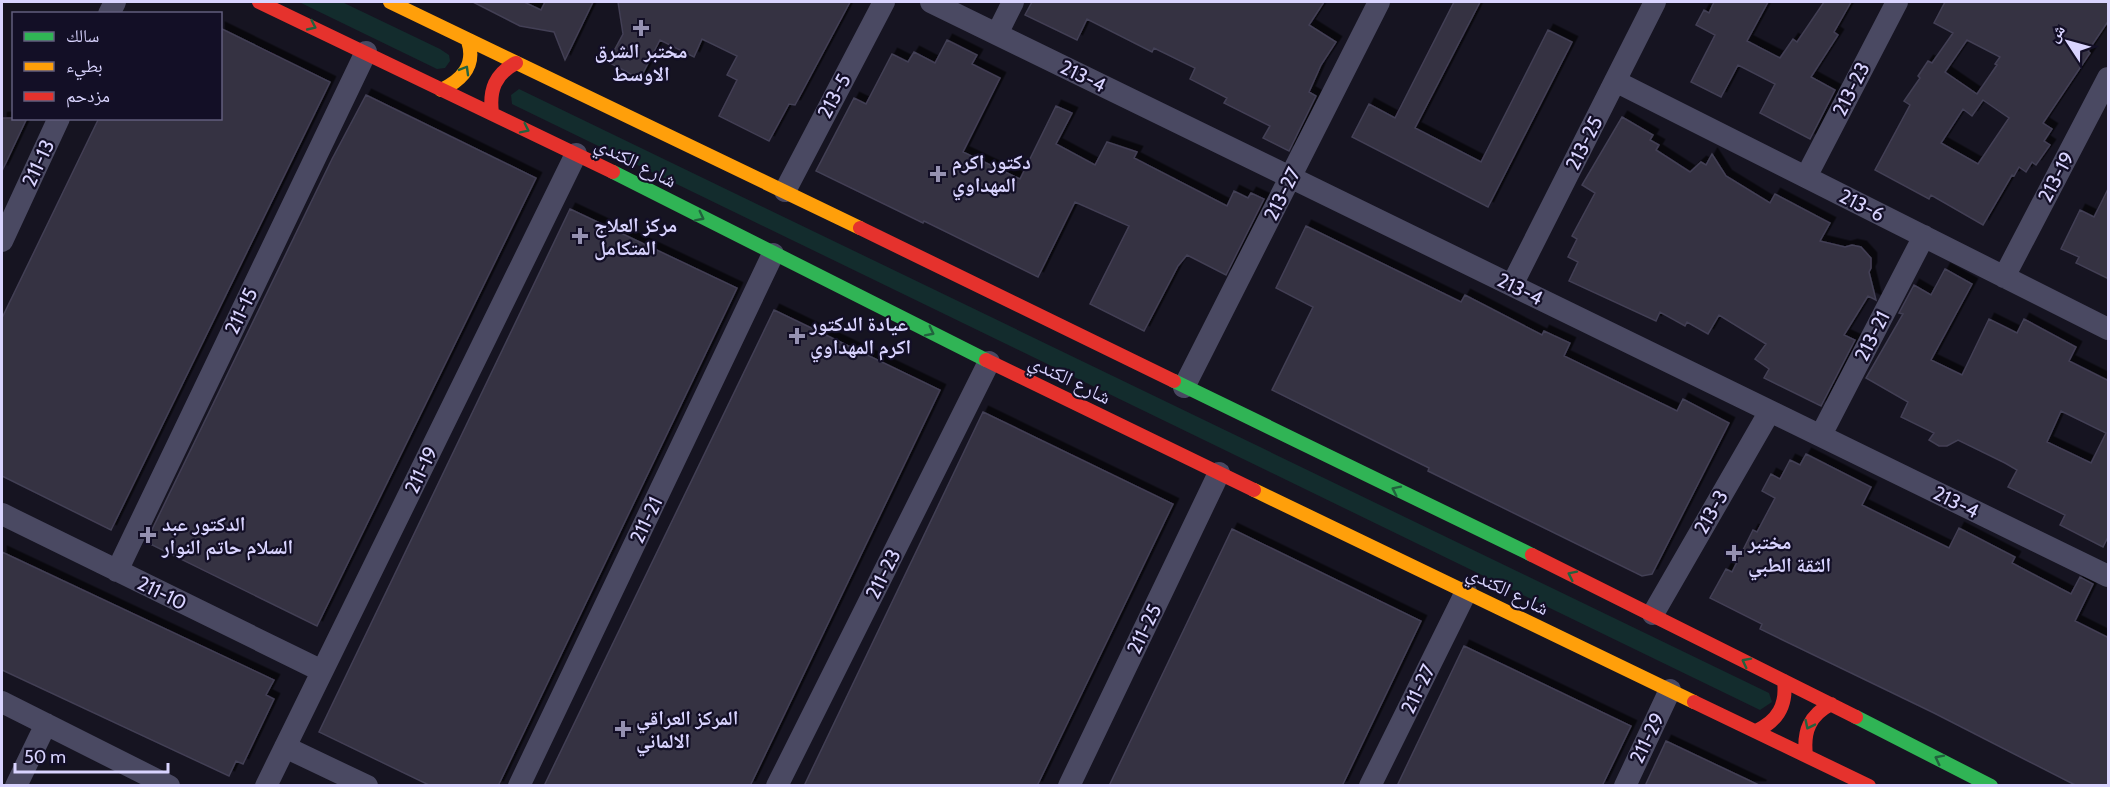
<svg xmlns="http://www.w3.org/2000/svg" width="2110" height="787" font-family="Cabin,'Noto Naskh Arabic',sans-serif">
	<style>
		.green { fill: #132c2d }
		.building { fill: #343243; stroke: #433f54; stroke-width: 1.5; fill-rule: evenodd; filter: url(#shadow) }
		.lines { fill: none; stroke-linecap: round; stroke-linejoin: round }
		.street { stroke: #4a4962; stroke-width: 22 }
		.fast { stroke: #30b455; stroke-width: 14 }
		.slow { stroke: #ff9f0a; stroke-width: 14 }
		.jam { stroke: #e5322d; stroke-width: 14 }
		.oneway { stroke: #22623e }
		.poi-dot { fill: #9591b1; stroke: #130f26; stroke-width: 2 }
		.labels { text-anchor: middle; dominant-baseline: central; stroke-width: 4.5; stroke-linejoin: round; paint-order: stroke }
		.poi-label { font-size: 20px; font-weight: bold; fill: #d9d4ff; stroke: #130f26; text-anchor: start }
		.street-label { font-size: 20px; fill: #d9d4ff; stroke: #130f26 }
	</style>
	<defs>
		<filter id="shadow"><feDropShadow dx="5.5" dy="-5.5" stdDeviation="0" flood-color="#0009"/></filter>
	</defs>
	<rect width="100%" height="100%" fill="#161421"/>
	<path class="green" d="M 299,2 L 342,2 L 440,49 L 449,55 L 450,61 L 445,68 L 437,69 Z
		M 519,89 L 1769,693 L 1772,702 L 1760,710 L 516,106 L 512,104 L 511,95 Z"/>
	<path class="building" d="M 473,2 L 524,2 L 541,10 L 545,2 L 593,2 L 565,60 L 554,32 L 520,26 Z
		M 618,2 L 850,2 L 795,105 L 789,104 L 769,141 L 719,116 L 737,80 L 727,75 L 737,56 L 702,39 L 694,57 L 660,40 L 640,79 L 608,62 L 623,34 Z
		M 1032,2 L 1324,2 L 1309,25 L 1336,42 L 1321,65 L 1309,92 L 1316,96 L 1289,151 L 1263,138 L 1270,126 L 1224,103 L 1227,98 L 1190,79 L 1195,68 L 1154,48 L 1152,52 L 1087,19 L 1077,40 L 1025,15 Z
		M 1454,2 L 1480,2 L 1415,128 L 1481,162 L 1548,30 L 1572,42 L 1488,207 L 1352,137 L 1369,104 L 1395,118 Z
		M 1714,2 L 1768,2 L 1747,41 L 1780,58 L 1793,39 L 1797,42 L 1824,2 L 1851,2 L 1834,32 L 1838,35 L 1811,77 L 1835,90 L 1810,139 L 1760,113 L 1775,84 L 1738,65 L 1721,97 L 1691,82 L 1715,35 L 1696,25 L 1704,10 L 1709,13 Z
		M 1945,2 L 2109,2 L 2109,20 L 2088,51 L 2090,53 L 2043,123 L 2052,129 L 2044,141 L 2050,145 L 2036,165 L 2032,162 L 2026,172 L 2019,167 L 2014,176 L 2012,175 L 1983,225 L 1931,195 L 1929,199 L 1875,170 L 1910,105 L 1904,101 L 1920,78 L 1918,76 L 1928,61 L 1932,63 L 1953,33 L 1934,23 ZM 1967,40 L 2000,57 L 1995,64 L 1997,65 L 1977,94 L 1945,72 ZM 1983,100 L 2009,118 L 1978,164 L 1941,143 L 1963,109 L 1972,116 Z
		M 220,28 L 330,82 L 111,530 L 2,476 L 2,318 L 99,118 L 220,118 Z
		M 947,40 L 977,55 L 972,64 L 1000,78 L 963,152 L 1020,179 L 1056,106 L 1072,113 L 1056,144 L 1095,165 L 1107,142 L 1137,152 L 1134,158 L 1227,206 L 1234,191 L 1248,198 L 1251,193 L 1264,199 L 1226,275 L 1187,255 L 1178,266 L 1144,331 L 1090,304 L 1129,226 L 1075,202 L 1038,277 L 924,221 L 923,223 L 816,171 L 854,98 L 866,104 L 892,54 L 908,62 L 914,52 L 935,63 Z
		M 366,95 L 536,178 L 317,626 L 146,542 L 332,159 Z
		M 1622,117 L 1653,135 L 1650,140 L 1659,145 L 1656,150 L 1690,172 L 1701,162 L 1706,165 L 1712,154 L 1726,176 L 1770,203 L 1775,194 L 1830,223 L 1820,241 L 1845,247 L 1852,245 L 1861,247 L 1871,258 L 1871,268 L 1869,272 L 1876,300 L 1868,296 L 1844,335 L 1855,340 L 1821,406 L 1764,378 L 1769,369 L 1755,359 L 1766,344 L 1719,315 L 1708,334 L 1687,322 L 1685,326 L 1660,312 L 1656,321 L 1569,281 L 1578,262 L 1568,257 L 1577,239 L 1572,236 L 1595,193 L 1582,185 Z
		M 2,118 L 27,118 L 2,171 Z
		M 2109,187 L 2109,279 L 2076,263 L 2079,257 L 2061,249 L 2080,210 L 2094,217 Z
		M 570,209 L 737,288 L 498,786 L 431,786 L 319,732 Z
		M 1306,226 L 1461,302 L 1465,295 L 1542,335 L 1544,331 L 1570,343 L 1564,356 L 1677,411 L 1683,399 L 1729,423 L 1652,574 L 1642,576 L 1428,471 L 1429,468 L 1272,390 L 1313,307 L 1276,288 Z
		M 1945,269 L 1972,284 L 1931,360 L 1962,375 L 1989,319 L 2017,333 L 2024,319 L 2076,347 L 2069,361 L 2109,381 L 2109,535 L 2103,547 L 2060,525 L 2065,515 L 2008,487 L 2017,470 L 2005,463 L 1958,440 L 1947,446 L 1939,446 L 1929,440 L 1934,433 L 1901,417 L 1908,402 L 1866,378 L 1903,314 L 1899,313 L 1914,285 L 1931,295 ZM 2061,411 L 2106,433 L 2091,463 L 2047,442 Z
		M 774,310 L 940,390 L 750,786 L 544,786 Z
		M 983,412 L 1173,504 L 1094,668 L 1037,786 L 804,786 Z
		M 1806,454 L 1871,487 L 1862,505 L 1949,548 L 1959,528 L 2015,557 L 2012,563 L 2071,594 L 2080,577 L 2093,584 L 2075,621 L 2109,638 L 2109,786 L 2077,786 L 1934,713 L 1760,629 L 1762,624 L 1710,598 L 1726,569 L 1732,572 L 1753,530 L 1757,532 L 1775,498 L 1762,491 L 1771,474 L 1780,479 L 1790,460 L 1800,465 Z
		M 1232,529 L 1421,621 L 1342,786 L 1109,786 Z
		M 2,552 L 274,680 L 266,695 L 274,699 L 243,764 L 236,761 L 229,776 L 2,670 Z
		M 1464,646 L 1631,726 L 1602,786 L 1397,786 Z
		M 1666,741 L 1761,786 L 1645,786 Z"/>
	<g class="lines">
		<path class="street" d="M 931,2 L 2108,576
			M 109,14 L 115,2
			M 997,34 L 1013,2
			M 1615,81 L 2108,329
			M 1806,177 L 1897,2
			M 785,191 L 884,2
			M 2,241 L 59,118
			M 2004,277 L 2108,78
			M 1512,285 L 1655,2
			M 1184,387 L 1379,2
			M 1821,435 L 1924,236
			M 2,514 L 322,671
			M 117,571 L 366,52
			M 1653,614 L 1770,411
			M 2,702 L 169,786
			M 285,747 L 367,786
			M 16,786 L 46,724
			M 266,786 L 576,154
			M 519,786 L 773,254
			M 777,786 L 989,362
			M 1069,786 L 1219,473
			M 1370,786 L 1466,592
			M 1625,786 L 1670,690"/>
		<path class="fast" d="M 613,172 L 986,360
			M 1174,381 L 1532,555
			M 1856,717 L 1991,786"/>
		<path class="slow" d="M 390,2 L 860,228
			M 441,90 C 462,80 476,65 468,41
			M 1254,490 L 1694,702"/>
		<path class="jam" d="M 259,2 L 613,172
			M 492,113 C 489,90 495,74 516,63
			M 860,228 L 1174,381
			M 986,360 L 1254,490
			M 1532,555 L 1856,717
			M 1694,702 L 1869,786
			M 1756,731 C 1778,721 1787,705 1784,681
			M 1806,755 C 1803,731 1810,715 1831,704"/>
	</g>
	<defs><path id="oneway-chevron" d="M-2-3.5L2.5 0L-2 3.5" fill="none" stroke-width="1.6" stroke-linecap="round" stroke-linejoin="round" transform="scale(1.5)"/></defs>
	<g class="oneway">
		<use href="#oneway-chevron" transform="translate(312 26) rotate(25)"/>
		<use href="#oneway-chevron" transform="translate(465 70) rotate(-60)"/>
		<use href="#oneway-chevron" transform="translate(525 129) rotate(26)"/>
		<use href="#oneway-chevron" transform="translate(700 217) rotate(27)"/>
		<use href="#oneway-chevron" transform="translate(930 332) rotate(27)"/>
		<use href="#oneway-chevron" transform="translate(1396 490) rotate(-154)"/>
		<use href="#oneway-chevron" transform="translate(1572 575) rotate(-154)"/>
		<use href="#oneway-chevron" transform="translate(1746 662) rotate(-153)"/>
		<use href="#oneway-chevron" transform="translate(1809 725) rotate(116)"/>
		<use href="#oneway-chevron" transform="translate(1939 759) rotate(-153)"/>
	</g>
	<g class="poi-dot">
		<path d="M638 19h6v6h6v6h-6v6h-6v-6h-6v-6h6z"/>
		<path d="M935 165h6v6h6v6h-6v6h-6v-6h-6v-6h6z"/>
		<path d="M577 227h6v6h6v6h-6v6h-6v-6h-6v-6h6z"/>
		<path d="M794 327h6v6h6v6h-6v6h-6v-6h-6v-6h6z"/>
		<path d="M145 526h6v6h6v6h-6v6h-6v-6h-6v-6h6z"/>
		<path d="M1731 544h6v6h6v6h-6v6h-6v-6h-6v-6h6z"/>
		<path d="M620 720h6v6h6v6h-6v6h-6v-6h-6v-6h6z"/>
	</g>
	<g class="labels">
		<g class="poi-label">
			<text x="641" y="51" text-anchor="middle">مختبر الشرق<tspan x="641" dy="23">الاوسط</tspan></text>
			<text x="952" y="162">دكتور اكرم<tspan x="952" dy="23">المهداوي</tspan></text>
			<text x="594" y="225">مركز العلاج<tspan x="594" dy="23">المتكامل</tspan></text>
			<text x="810" y="324">عيادة الدكتور<tspan x="810" dy="23">اكرم المهداوي</tspan></text>
			<text x="162" y="524">الدكتور عبد<tspan x="162" dy="23">السلام حاتم النوار</tspan></text>
			<text x="1748" y="542">مختبر<tspan x="1748" dy="23">الثقة الطبي</tspan></text>
			<text x="636" y="718">المركز العراقي<tspan x="636" dy="23">الالماني</tspan></text>
		</g>
		<g class="street-label">
			<text transform="translate(1083 76) rotate(26)">213-4</text>
			<text transform="translate(1851 89) rotate(-63)">213-23</text>
			<text transform="translate(834 96) rotate(-62)">213-5</text>
			<text transform="translate(1584 143) rotate(-63)">213-25</text>
			<text transform="translate(636 162) rotate(27)">شارع الكندي</text>
			<text transform="translate(38 163) rotate(-65)">211-13</text>
			<text transform="translate(2056 177) rotate(-62)">213-19</text>
			<text transform="translate(1282 194) rotate(-63)">213-27</text>
			<text transform="translate(1862 205) rotate(27)">213-6</text>
			<text transform="translate(1520 289) rotate(26)">213-4</text>
			<text transform="translate(241 311) rotate(-64)">211-15</text>
			<text transform="translate(1872 336) rotate(-63)">213-21</text>
			<text transform="translate(1070 379) rotate(26)">شارع الكندي</text>
			<text transform="translate(421 470) rotate(-64)">211-19</text>
			<text transform="translate(1956 502) rotate(26)">213-4</text>
			<text transform="translate(1711 512) rotate(-60)">213-3</text>
			<text transform="translate(646 520) rotate(-64)">211-21</text>
			<text transform="translate(883 574) rotate(-63)">211-23</text>
			<text transform="translate(1508 590) rotate(26)">شارع الكندي</text>
			<text transform="translate(162 593) rotate(26)">211-10</text>
			<text transform="translate(1144 629) rotate(-64)">211-25</text>
			<text transform="translate(1418 689) rotate(-64)">211-27</text>
			<text transform="translate(1647 738) rotate(-64)">211-29</text>
		</g>
	</g>
	<rect width="2110" height="787" fill="none" stroke="#d9d4ff" stroke-width="6"/>
	<rect x="12" y="12" width="210" height="108" fill="#130f26" stroke="#625e7d" stroke-width="1.5"/>
	<rect x="24" y="32" width="30" height="9" fill="#30b455" stroke="#625e7d" stroke-width="1.5"/>
	<text x="66" y="42" font-size="18" fill="#d9d4ff">سالك</text>
	<rect x="24" y="62" width="30" height="9" fill="#ff9f0a" stroke="#625e7d" stroke-width="1.5"/>
	<text x="66" y="72" font-size="18" fill="#d9d4ff">بطيء</text>
	<rect x="24" y="92" width="30" height="9" fill="#e5322d" stroke="#625e7d" stroke-width="1.5"/>
	<text x="66" y="102" font-size="18" fill="#d9d4ff">مزدحم</text>
	<g transform="translate(2068 42) rotate(306)" stroke="#130f26" stroke-width="4.5" paint-order="stroke">
	<path d="M0-4.5L10 22L0 15L-10 22Z" fill="#d9d4ff"/>
	<text y="-9" font-size="16" font-weight="bold" text-anchor="middle" fill="#d9d4ff">ش</text>
	</g>
	<path d="M15 763v9h153v-9" fill="none" stroke="#d9d4ff" stroke-width="3"/>
	<text x="24" y="763" font-size="18" fill="#d9d4ff" stroke="#130f26" stroke-width="4.5" paint-order="stroke">50 m</text>
</svg>
